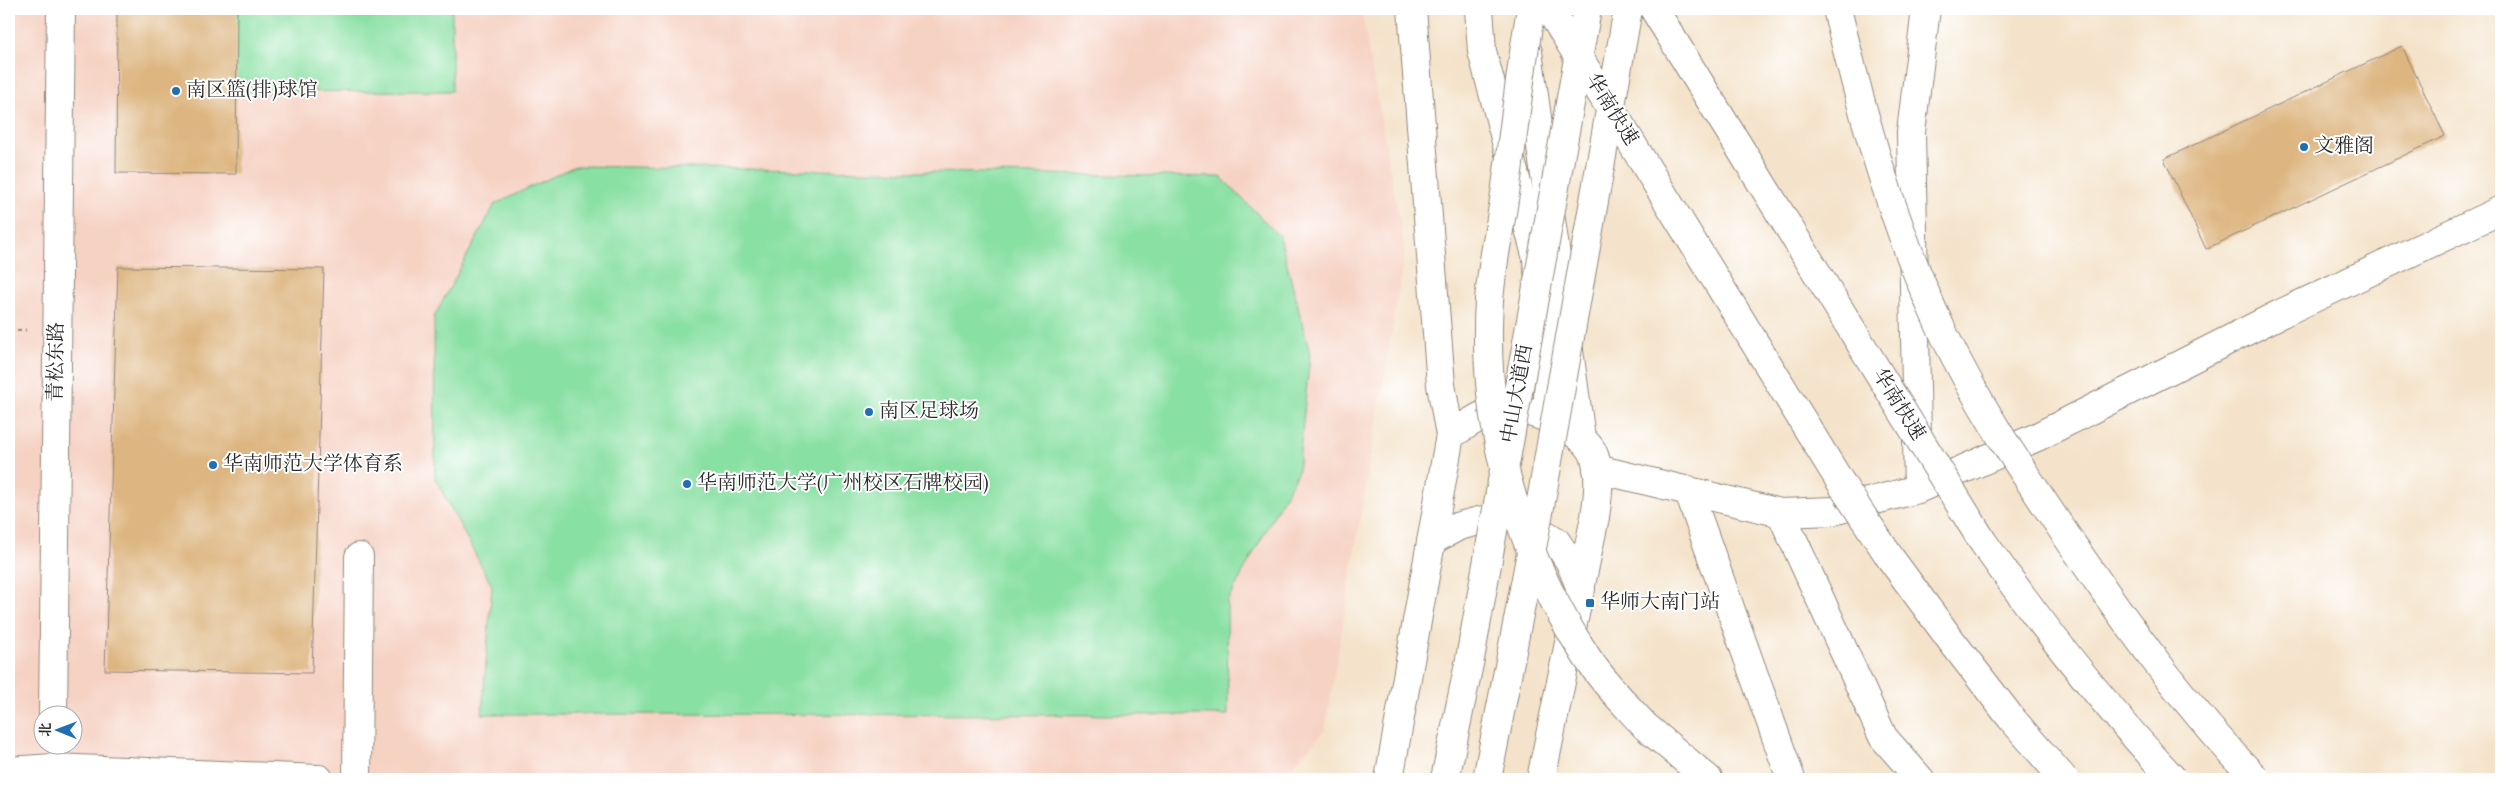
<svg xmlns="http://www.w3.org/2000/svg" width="2510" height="788" font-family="Vollkorn,'Noto Serif SC',serif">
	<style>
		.built { fill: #f6d2c3; fill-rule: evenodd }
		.green { fill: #89e0a3; stroke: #5a8667 }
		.building { fill: #ddb580 }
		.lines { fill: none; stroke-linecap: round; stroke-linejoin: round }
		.minor-casing { stroke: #90877a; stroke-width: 30 }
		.major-casing { stroke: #90877a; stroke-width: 30 }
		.highway-casing { stroke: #90877a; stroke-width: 30 }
		.path { stroke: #90877a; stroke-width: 3; stroke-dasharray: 4 4; stroke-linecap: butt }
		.minor { stroke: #fff; stroke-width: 28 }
		.major { stroke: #fff; stroke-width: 28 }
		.highway { stroke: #fff; stroke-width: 28 }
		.highway-bridge-casing { stroke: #90877a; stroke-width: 30; stroke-linecap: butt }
		.highway-bridge { stroke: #fff; stroke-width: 28 }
		.poi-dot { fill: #1f6fb2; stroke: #fff; stroke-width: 2 }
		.labels { text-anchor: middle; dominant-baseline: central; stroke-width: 4; stroke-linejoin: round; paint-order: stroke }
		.poi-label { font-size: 20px; fill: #2b2b2b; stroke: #fff; text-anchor: start }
		.street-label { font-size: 20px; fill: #2b2b2b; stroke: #fff }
	</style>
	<rect width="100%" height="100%" fill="#fff"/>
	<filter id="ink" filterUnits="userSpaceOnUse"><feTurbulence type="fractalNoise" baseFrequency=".02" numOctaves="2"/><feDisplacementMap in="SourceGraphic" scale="10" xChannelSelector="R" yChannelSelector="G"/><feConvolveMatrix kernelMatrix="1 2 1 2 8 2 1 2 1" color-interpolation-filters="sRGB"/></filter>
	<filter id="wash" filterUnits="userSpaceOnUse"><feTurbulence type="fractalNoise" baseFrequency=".0096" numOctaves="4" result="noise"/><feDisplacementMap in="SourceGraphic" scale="20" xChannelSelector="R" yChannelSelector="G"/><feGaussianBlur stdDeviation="1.12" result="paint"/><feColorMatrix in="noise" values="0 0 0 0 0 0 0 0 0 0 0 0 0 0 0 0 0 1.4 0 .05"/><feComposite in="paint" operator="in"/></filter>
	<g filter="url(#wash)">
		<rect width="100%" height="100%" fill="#f4e3ca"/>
		<path class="built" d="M 9,9 L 1361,9 L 1405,252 L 1325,730 L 1281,779 L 9,779 ZM 42,716 L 72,716 L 72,746 L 42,746 Z"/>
		<path class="green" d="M 232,9 L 452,9 L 452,91 L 232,92 Z
			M 575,166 L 1221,177 L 1280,237 L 1310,354 L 1298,471 L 1227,602 L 1228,715 L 482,714 L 492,586 L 435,478 L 434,317 L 495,204 Z"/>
		<g id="blocks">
			<path class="building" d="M 117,9 L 237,9 L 236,174 L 116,173 Z
				M 2402,46 L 2445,136 L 2206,249 L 2164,159 Z
				M 118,267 L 324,269 L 312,673 L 105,670 Z"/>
		</g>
	</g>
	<g filter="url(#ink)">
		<use href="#blocks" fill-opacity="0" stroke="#90877a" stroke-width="1"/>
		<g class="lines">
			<g class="minor-casing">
				<path id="minor" d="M 1528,52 L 1581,438
					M 1597,469 L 1781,513 L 1833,511 L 1918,489 L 2037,437 L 2282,313 L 2501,210
					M 1918,489 L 1911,132 L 1926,9
					M 1688,490 L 1791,779
					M 1781,513 L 1883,737 L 1920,779
					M 53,716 L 61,9
					M 9,771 L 53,768 L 319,779
					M 357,779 L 359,557"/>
			</g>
			<g class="major-casing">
				<path id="major" d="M 1479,9 L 1482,51 L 1537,259 L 1549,375 L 1547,417
					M 1450,435 C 1466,426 1483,412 1501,409 C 1527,405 1584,430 1594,455 C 1601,474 1598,497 1595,517 L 1541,779
					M 1431,541 L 1459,526 L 1483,520 L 1506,517 L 1520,519 L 1556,541 L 1570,562 L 1581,589
					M 1389,779 L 1450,435 L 1441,385 L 1412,9"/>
			</g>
			<g class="highway-casing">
				<path id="highway" d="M 1645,726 L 1708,779"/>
			</g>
			<path class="path" d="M 9,331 L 26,330"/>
			<use href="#minor" class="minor"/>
			<use href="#major" class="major"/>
			<use href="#highway" class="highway"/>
			<g class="highway-bridge-casing">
				<path id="highway-bridge" d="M 1531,9 C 1521,65 1515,122 1507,179 C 1502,220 1492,260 1489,301 C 1481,426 1518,551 1586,656 C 1603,682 1625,704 1645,726
					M 1549,9 L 1846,491 L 1891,559 L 1950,639 L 2011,718 L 2064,779
					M 1654,9 L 1983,542 C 2041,625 2104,705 2173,779
					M 1837,9 C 1863,117 1893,225 1940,326 C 1976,403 2024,474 2072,544 C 2128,626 2187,708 2256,779
					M 1445,779 L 1470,659 L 1587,9
					M 1487,779 L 1539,512 L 1628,9"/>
			</g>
			<use href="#highway-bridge" class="highway-bridge"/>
		</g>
	</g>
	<g class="poi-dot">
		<circle cx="176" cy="91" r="5"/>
		<circle cx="2304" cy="147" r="5"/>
		<circle cx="869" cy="412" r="5"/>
		<circle cx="213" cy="465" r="5"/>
		<circle cx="687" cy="484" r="5"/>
		<rect x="1585" y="598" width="10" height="10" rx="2.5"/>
	</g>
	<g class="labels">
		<g class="poi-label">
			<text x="186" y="91">南区篮(排)球馆</text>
			<text x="2314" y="147">文雅阁</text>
			<text x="879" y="412">南区足球场</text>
			<text x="223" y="465">华南师范大学体育系</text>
			<text x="697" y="484">华南师范大学(广州校区石牌校园)</text>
			<text x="1600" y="603">华师大南门站</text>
		</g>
		<g class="street-label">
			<text transform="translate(1611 110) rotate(58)">华南快速</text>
			<text transform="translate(57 362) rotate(-89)">青松东路</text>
			<text transform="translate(1518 394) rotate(-80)">中山大道西</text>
			<text transform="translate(1898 405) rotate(58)">华南快速</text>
		</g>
	</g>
	<rect width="2510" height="788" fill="none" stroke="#fff" stroke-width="30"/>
	<g transform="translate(58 730) rotate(271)"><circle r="24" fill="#ffffff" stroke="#aaaaaa"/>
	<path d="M0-4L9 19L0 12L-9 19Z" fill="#1f6fb2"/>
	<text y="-8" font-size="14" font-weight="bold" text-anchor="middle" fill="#2b2b2b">北</text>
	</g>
</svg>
